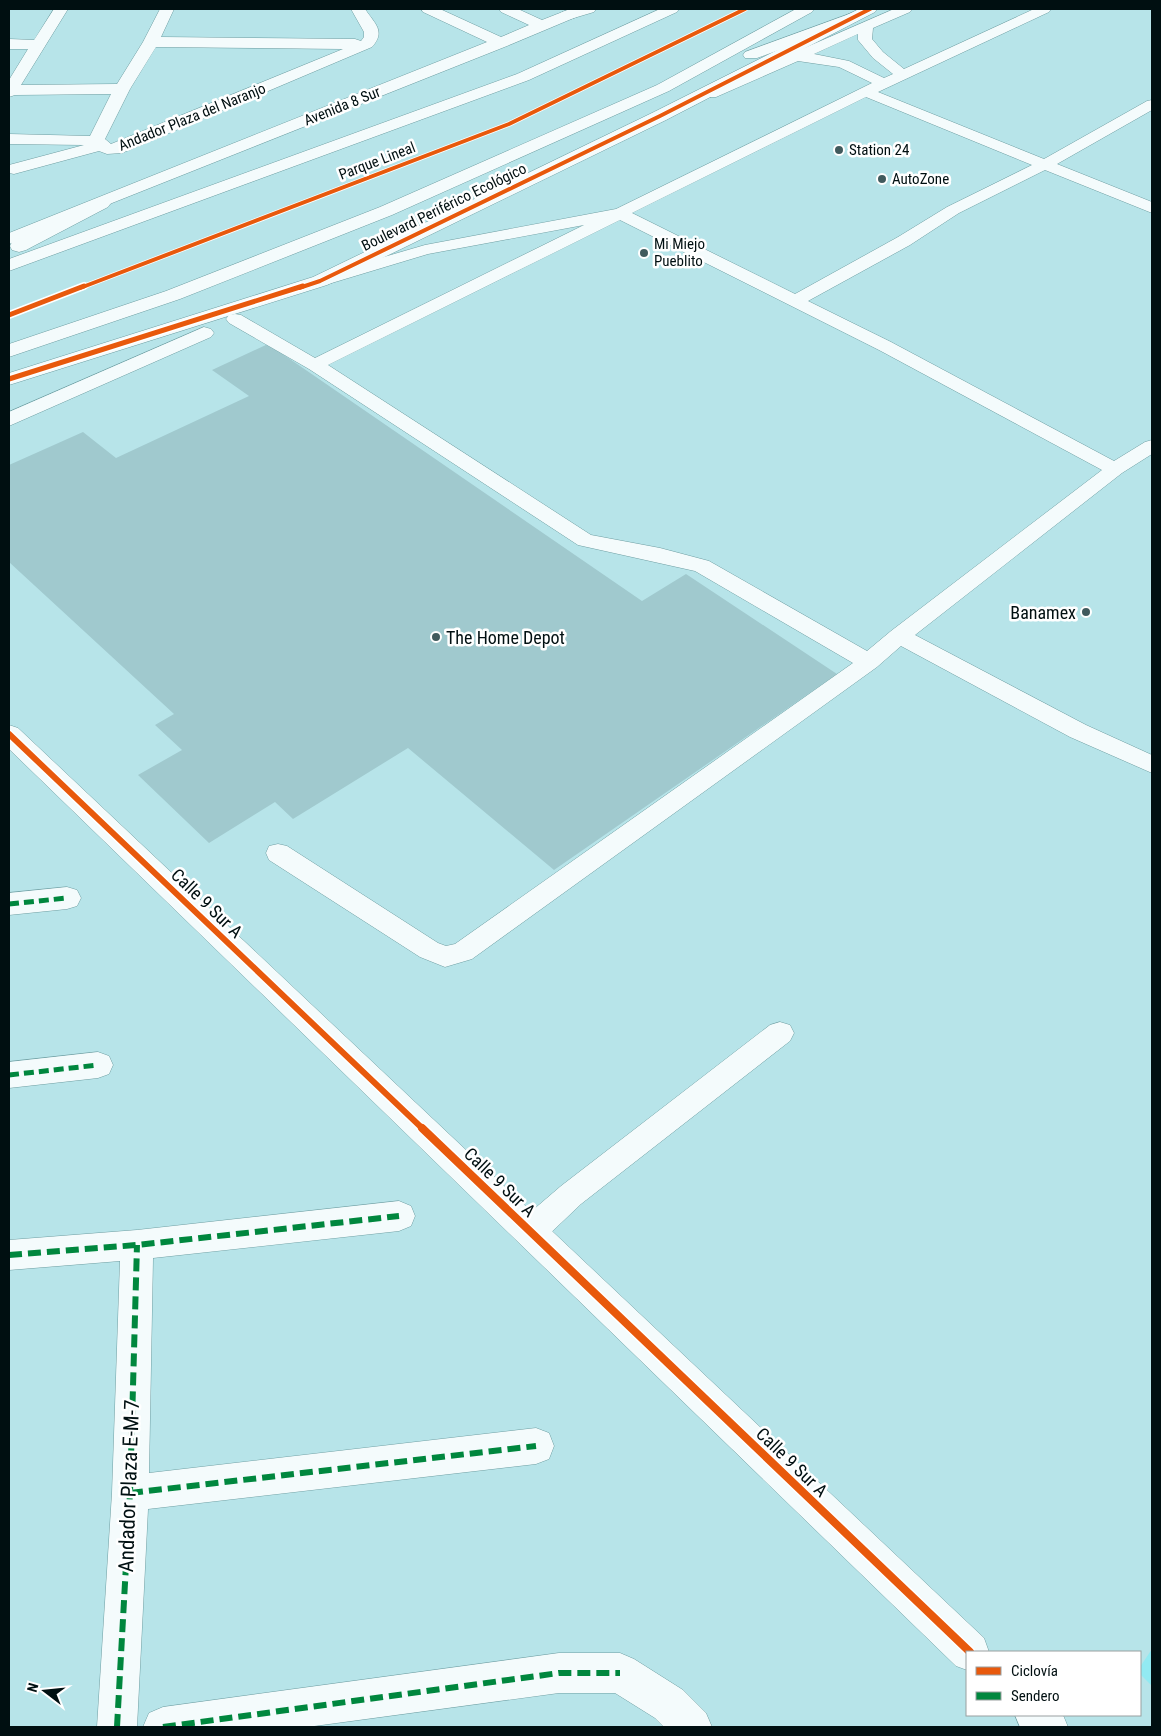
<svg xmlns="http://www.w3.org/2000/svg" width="1161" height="1736" font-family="'Roboto Condensed',sans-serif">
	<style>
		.built { fill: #92eaf2 }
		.building { fill: #a0c9ce }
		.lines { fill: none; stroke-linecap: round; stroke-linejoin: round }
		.service-casing { stroke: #6e9ea2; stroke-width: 1 }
		.minor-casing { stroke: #6e9ea2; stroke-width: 1 }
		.tertiary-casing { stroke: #6e9ea2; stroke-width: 1 }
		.trunk-casing { stroke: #6e9ea2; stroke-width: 1 }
		.service { fill: #f4fbfc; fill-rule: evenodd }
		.minor { fill: #f4fbfc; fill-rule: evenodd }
		.tertiary { fill: #f4fbfc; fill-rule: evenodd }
		.trunk { fill: #f4fbfc; fill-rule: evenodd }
		.quiet-far1 { stroke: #00873e; stroke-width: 5; stroke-dasharray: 10 5; stroke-linecap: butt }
		.quiet { stroke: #00873e; stroke-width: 6; stroke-dasharray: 13 6; stroke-linecap: butt }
		.cycleway-far3-casing { stroke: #fff; stroke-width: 5.5 }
		.cycleway-far2-casing { stroke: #fff; stroke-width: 8 }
		.cycleway-far1-casing { stroke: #fff; stroke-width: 9 }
		.cycleway-casing { stroke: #fff; stroke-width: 11 }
		.cycleway-far3 { stroke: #e8590c; stroke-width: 4 }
		.cycleway-far2 { stroke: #e8590c; stroke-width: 5 }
		.cycleway-far1 { stroke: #e8590c; stroke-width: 6 }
		.cycleway { stroke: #e8590c; stroke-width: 8 }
		.poi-dot { fill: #405a5d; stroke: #fff; stroke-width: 2 }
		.labels { text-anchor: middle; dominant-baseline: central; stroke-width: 5; stroke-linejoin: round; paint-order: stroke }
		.far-street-label { font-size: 15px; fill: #000f11; stroke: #fff }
		.far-poi-label { font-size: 15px; fill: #000f11; stroke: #fff; text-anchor: start }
		.poi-label { font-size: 18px; fill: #000f11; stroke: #fff; text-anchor: end }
		.street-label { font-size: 18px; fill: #000f11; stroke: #fff }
		.near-street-label { font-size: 21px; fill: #000f11; stroke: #fff }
	</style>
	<rect width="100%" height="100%" fill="#b7e4e9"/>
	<path class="built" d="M 1152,1649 L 1152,1686 L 1140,1674 L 1140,1667 Z"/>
	<path class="building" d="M 268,344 L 642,601 L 686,574 L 837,674 L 554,870 L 408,748 L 293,819 L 275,802 L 209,843 L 138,775 L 182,750 L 155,725 L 174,714 L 9,562 L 9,465 L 83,432 L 116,458 L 249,396 L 212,370 Z"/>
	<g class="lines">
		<g class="service-casing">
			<path id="service" d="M 894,9 L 912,9 L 910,12 L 873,28 L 872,39 L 883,52 L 904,69 L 1034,9 L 1051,9 L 1049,12 L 878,92 L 1044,159 L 1147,101 L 1152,100 L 1152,110 L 1057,164 L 1152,202 L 1152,213 L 1045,170 L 959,213 L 910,245 L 808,301 L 891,342 L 1114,461 L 1145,442 L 1152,440 L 1152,454 L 1122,473 L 915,635 L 1086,725 L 1152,755 L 1152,773 L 1070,737 L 901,646 L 877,667 L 472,959 L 445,967 L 420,957 L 269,860 L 266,853 L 269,846 L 278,844 L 287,846 L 438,943 L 446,946 L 455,944 L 853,663 L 695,571 L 578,545 L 309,369 L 229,323 L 226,319 L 229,315 L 235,314 L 241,315 L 315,358 L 584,225 L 428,254 L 325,285 L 319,284 L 316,280 L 319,276 L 425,245 L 616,209 L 872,83 L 839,67 L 798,61 L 716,97 L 706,97 L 704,94 L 706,91 ZM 858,34 L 858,40 L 873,58 L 893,74 L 884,78 L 849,61 L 814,54 ZM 866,97 L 1032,165 L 947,207 L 898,237 L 795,294 L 632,213 ZM 620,220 L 879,350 L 1102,470 L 891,631 L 867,651 L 709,561 L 660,548 L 591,535 L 328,365 Z
				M 780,1022 L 790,1025 L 794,1033 L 790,1041 L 581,1204 L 541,1242 L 530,1245 L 519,1242 L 515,1232 L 519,1222 L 561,1186 L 770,1025 Z"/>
		</g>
		<g class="minor-casing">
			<path id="minor" d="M 54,9 L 68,9 L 21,85 L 117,84 L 143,42 L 160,9 L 174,9 L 161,37 L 355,39 L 361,41 L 364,37 L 364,32 L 351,9 L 365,9 C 375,24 386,31 372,47 L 122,153 L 107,154 L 99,151 L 14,174 L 9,173 L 9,165 L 84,145 L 9,144 L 9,134 L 90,136 L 111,94 L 15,95 L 9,97 L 9,80 L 28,49 L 9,49 L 9,39 L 34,40 ZM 156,47 L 343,49 L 111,144 L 105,139 L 130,89 Z
				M 67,887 L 77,890 L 81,898 L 77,906 L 67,909 L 9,915 L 9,893 Z
				M 98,1052 L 109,1056 L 113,1065 L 109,1074 L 98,1078 L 9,1088 L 9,1062 Z
				M 399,1201 L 411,1206 L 415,1216 L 411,1226 L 399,1231 L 153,1258 L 149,1473 L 536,1428 L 549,1433 L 554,1446 L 549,1459 L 536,1464 L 148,1509 L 137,1727 L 97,1727 L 112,1493 L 120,1261 L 9,1270 L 9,1240 L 137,1230 Z
				M 559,1653 L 620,1653 L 634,1659 L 683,1690 L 706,1713 L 712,1727 L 664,1727 L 655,1718 L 615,1693 L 559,1693 L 307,1727 L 143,1727 L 149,1713 L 163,1707 Z"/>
		</g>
		<g class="tertiary-casing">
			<path id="tertiary" d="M 421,9 L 440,9 L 501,37 L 529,25 L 501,12 L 499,9 L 518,9 L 542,20 L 570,9 L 590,9 L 588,12 L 507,46 L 9,244 L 9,233 L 487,42 L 423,12 Z
				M 859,9 L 877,9 L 875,12 L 666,120 L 327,285 L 9,385 L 9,373 L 313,277 L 654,112 Z
				M 204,327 L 211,329 L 214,333 L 211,337 L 9,426 L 9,412 Z
				M 9,725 L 18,728 L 984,1638 L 989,1652 L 967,1652 L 967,1670 L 956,1666 L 9,749 Z
				M 1015,1715 L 1063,1715 L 1068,1727 L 1020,1727 Z"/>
		</g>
		<g class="trunk-casing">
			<path id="trunk" d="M 573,9 L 596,9 L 594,12 L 567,20 L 562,18 L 559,15 L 562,12 Z
				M 660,9 L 679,9 L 677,12 L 529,80 L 9,271 L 9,259 L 517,74 Z
				M 796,9 L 814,9 L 812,12 L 669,91 L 392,215 L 180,299 L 9,357 L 9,344 L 166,291 L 380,207 L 657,85 Z
				M 852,13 L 857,15 L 860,18 L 857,21 L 757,58 L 745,58 L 743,55 L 745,52 Z
				M 102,198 L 108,199 L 111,203 L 108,207 L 26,250 L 19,252 L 12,250 L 10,246 L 12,242 Z"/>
		</g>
		<use href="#service" class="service"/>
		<use href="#minor" class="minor"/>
		<use href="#tertiary" class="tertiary"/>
		<use href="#trunk" class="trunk"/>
		<path class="quiet-far1" d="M 9,904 L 67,898
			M 9,1075 L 98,1065"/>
		<path class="quiet" d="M 9,1255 L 137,1245 L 399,1216
			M 130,1493 L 536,1446
			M 117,1727 L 130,1493 L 137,1245
			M 163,1727 L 559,1673 L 620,1673"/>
		<g class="cycleway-far3-casing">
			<path id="cycleway-far3" d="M 80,288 L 509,124 L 745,9
				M 299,288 L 320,281 L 660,116 L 870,9"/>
		</g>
		<g class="cycleway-far2-casing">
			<path id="cycleway-far2" d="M 9,315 L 84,286
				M 9,379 L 303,286"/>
		</g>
		<g class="cycleway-far1-casing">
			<path id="cycleway-far1" d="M 9,734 L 423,1129"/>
		</g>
		<g class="cycleway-casing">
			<path id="cycleway" d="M 422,1128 L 970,1652"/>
		</g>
		<use href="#cycleway-far3" class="cycleway-far3"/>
		<use href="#cycleway-far2" class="cycleway-far2"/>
		<use href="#cycleway-far1" class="cycleway-far1"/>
		<use href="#cycleway" class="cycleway"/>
	</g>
	<g class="poi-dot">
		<circle cx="839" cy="150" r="5"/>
		<circle cx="882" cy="179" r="5"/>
		<circle cx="644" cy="253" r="5"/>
		<circle cx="1086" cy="612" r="5"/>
		<circle cx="436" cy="637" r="5"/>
	</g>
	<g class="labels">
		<g class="far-street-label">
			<text transform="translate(342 106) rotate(-22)">Avenida 8 Sur</text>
			<text transform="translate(192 117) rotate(-22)">Andador Plaza del Naranjo</text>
			<text transform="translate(377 161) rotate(-21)">Parque Lineal</text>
			<text transform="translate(444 207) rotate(-26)">Boulevard Periférico Ecológico</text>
		</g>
		<g class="far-poi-label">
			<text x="849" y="150">Station 24</text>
			<text x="892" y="179">AutoZone</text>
			<text x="654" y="244">Mi Miejo<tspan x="654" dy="17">Pueblito</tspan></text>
		</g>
		<g class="poi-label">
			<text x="1076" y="612">Banamex</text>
			<text x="446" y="637" text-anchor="start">The Home Depot</text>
		</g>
		<g class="street-label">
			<text transform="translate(207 903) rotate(44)">Calle 9 Sur A</text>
			<text transform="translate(500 1182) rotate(44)">Calle 9 Sur A</text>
			<text transform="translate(792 1462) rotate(44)">Calle 9 Sur A</text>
		</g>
		<g class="near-street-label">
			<text transform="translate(129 1486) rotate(-88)">Andador Plaza E-M-7</text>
		</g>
	</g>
	<rect width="1161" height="1736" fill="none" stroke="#000f11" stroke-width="20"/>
	<rect x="966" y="1651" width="175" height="65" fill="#ffffff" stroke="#999fa0"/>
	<rect x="976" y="1667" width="25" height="8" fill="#e8590c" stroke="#999fa0"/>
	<text x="1011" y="1676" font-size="15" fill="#000f11">Ciclovía</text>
	<rect x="976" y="1692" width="25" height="8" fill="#00873e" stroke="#999fa0"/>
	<text x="1011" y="1701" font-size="15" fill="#000f11">Sendero</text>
	<g transform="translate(45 1691) rotate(286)" stroke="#ffffff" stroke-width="4" paint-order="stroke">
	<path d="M0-4L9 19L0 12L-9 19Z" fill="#000f11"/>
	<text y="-8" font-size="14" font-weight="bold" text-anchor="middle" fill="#000f11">N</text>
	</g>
</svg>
